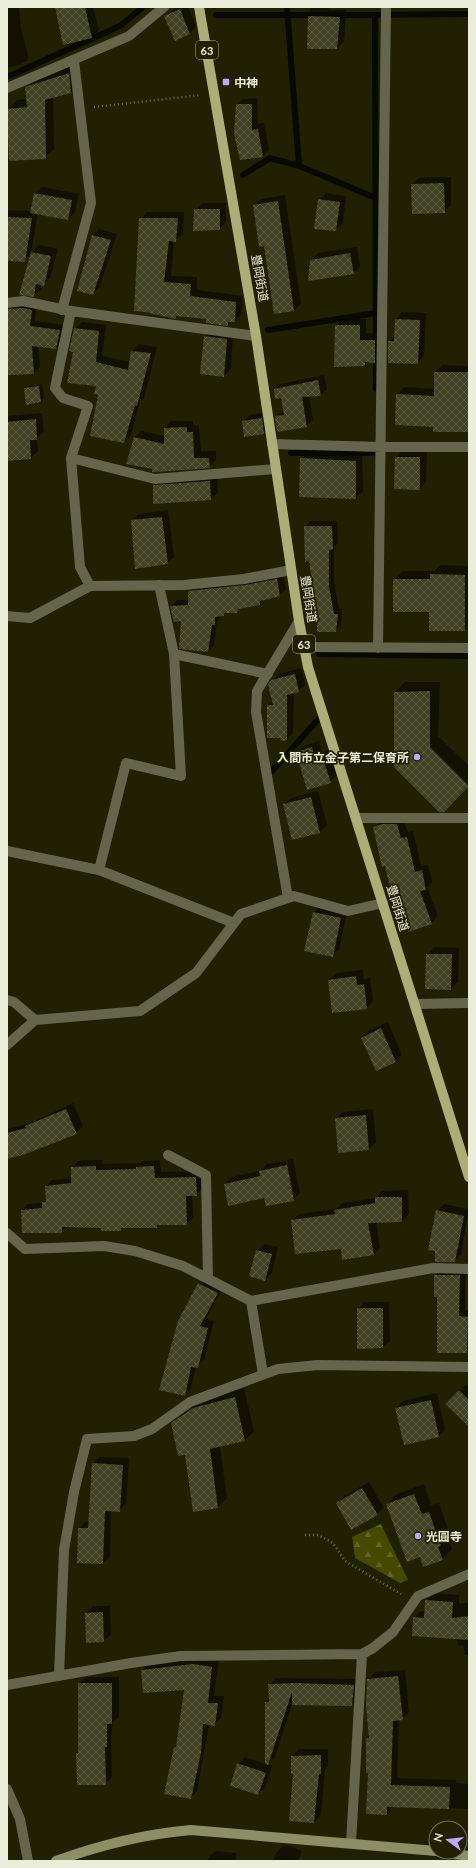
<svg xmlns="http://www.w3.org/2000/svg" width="476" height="1868" font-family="Lato,'Noto Sans JP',sans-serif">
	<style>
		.forest { fill: url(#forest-firs) }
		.shadow { fill: #0007 }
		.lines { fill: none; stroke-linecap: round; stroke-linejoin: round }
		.stream { stroke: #080900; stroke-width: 6 }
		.building { fill: url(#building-cross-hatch) }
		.path { stroke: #6f7157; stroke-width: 2.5; stroke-dasharray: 1 3; stroke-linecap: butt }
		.lane { stroke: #64664c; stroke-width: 10 }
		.street { stroke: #64664c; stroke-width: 10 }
		.secondary { stroke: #8b8f65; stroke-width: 10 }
		.primary { stroke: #aaaf77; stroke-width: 10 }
		.poi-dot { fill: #b9abf7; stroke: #1f2102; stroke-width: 1.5 }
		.labels { text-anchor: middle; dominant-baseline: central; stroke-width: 3.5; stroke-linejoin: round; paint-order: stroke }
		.shield { fill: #1f2102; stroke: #aeb09a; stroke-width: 1 }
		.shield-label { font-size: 11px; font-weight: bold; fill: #ebeddb }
		.poi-label { font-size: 12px; font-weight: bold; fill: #ebeddb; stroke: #1f2102; text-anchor: start }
		.street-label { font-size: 12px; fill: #ebeddb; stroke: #1f2102 }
	</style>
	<defs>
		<pattern id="forest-firs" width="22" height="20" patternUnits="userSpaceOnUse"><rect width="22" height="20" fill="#464900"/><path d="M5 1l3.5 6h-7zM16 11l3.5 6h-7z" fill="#616425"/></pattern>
		<pattern id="building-cross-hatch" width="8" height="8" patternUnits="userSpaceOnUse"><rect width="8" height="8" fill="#3f4222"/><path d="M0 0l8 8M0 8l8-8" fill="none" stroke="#5b5e42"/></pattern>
	</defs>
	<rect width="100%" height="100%" fill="#1f2102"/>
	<path class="forest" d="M 381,1524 L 408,1580 L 400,1583 L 355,1558 L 352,1537 Z"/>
	<path class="shadow" d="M 7,7 L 19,7 L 21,29 L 29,58 L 22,64 L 7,68 Z
		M 56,7 L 93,7 L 99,30 L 92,37 L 63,44 Z
		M 177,7 L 188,7 L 196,26 L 190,33 L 176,40 L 165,16 Z
		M 310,7 L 328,7 L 329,10 L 346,10 L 344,41 L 337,48 L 308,48 Z
		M 77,65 L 80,83 L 71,92 L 53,97 L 54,149 L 45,158 L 8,109 L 17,100 L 27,99 L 26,88 L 35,79 Z
		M 257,98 L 258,124 L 264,123 L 269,150 L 263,156 L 237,105 L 243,99 Z
		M 451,177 L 451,205 L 444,212 L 412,184 L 419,178 Z
		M 42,187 L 79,194 L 75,212 L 68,219 L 38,213 L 31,253 L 39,245 L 58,249 L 50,278 L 43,285 L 41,284 L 41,289 L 34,296 L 32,253 L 24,261 L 7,260 L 7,210 L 31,211 L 35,193 Z
		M 326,193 L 346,196 L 343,223 L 336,230 L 319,200 Z
		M 285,195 L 301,304 L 294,310 L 265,245 L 254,206 L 261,199 Z
		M 202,203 L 226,203 L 226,222 L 219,229 L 195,210 Z
		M 147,212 L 184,212 L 183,234 L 174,241 L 171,276 L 197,277 L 197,290 L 243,296 L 241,315 L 235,321 L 231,321 L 228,325 L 207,318 L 178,315 L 175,317 L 140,219 Z
		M 99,229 L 117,234 L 99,288 L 93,294 L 93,235 Z
		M 357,247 L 360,267 L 353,273 L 311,260 L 318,253 Z
		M 12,304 L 37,304 L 35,321 L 65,325 L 62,343 L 56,348 L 38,346 L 40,367 L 34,373 L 7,374 L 7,309 Z
		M 402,312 L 426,313 L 424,356 L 417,363 L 389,362 L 389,341 L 395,335 L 396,319 Z
		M 343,319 L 366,319 L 366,333 L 382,334 L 381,355 L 375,362 L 368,361 L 364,365 L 336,325 Z
		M 82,322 L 106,325 L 102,356 L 130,362 L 132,351 L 139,344 L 157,347 L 144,398 L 140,401 L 131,435 L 124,442 L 97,386 L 74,351 L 75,329 Z
		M 212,329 L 233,332 L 231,369 L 224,376 L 201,373 L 205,336 Z
		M 442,365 L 469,366 L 469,430 L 396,424 L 397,394 L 404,387 L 435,389 L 435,372 Z
		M 324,375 L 327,389 L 321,395 L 309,396 L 313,420 L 307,426 L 278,430 L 276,417 L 284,410 L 282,397 L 275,389 L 281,384 Z
		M 42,384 L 44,398 L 41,401 L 25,389 L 29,386 Z
		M 268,412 L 270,426 L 264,433 L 243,422 L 250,415 Z
		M 42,413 L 44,432 L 37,438 L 38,451 L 31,458 L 7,460 L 7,416 Z
		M 171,421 L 193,421 L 193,425 L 199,426 L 201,451 L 216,451 L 216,460 L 209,467 L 134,438 L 141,431 L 165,436 L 165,428 Z
		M 402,450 L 427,451 L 426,482 L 419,489 L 396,457 Z
		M 308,452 L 362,455 L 363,491 L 356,498 L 301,459 Z
		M 217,475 L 218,492 L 211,499 L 154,503 L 154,486 L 160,479 Z
		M 168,510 L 174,557 L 167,563 L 132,521 L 139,514 Z
		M 310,521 L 337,521 L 338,543 L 334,547 L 334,581 L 339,609 L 342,609 L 341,625 L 336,631 L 318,617 L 305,527 Z
		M 440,565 L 469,566 L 469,626 L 465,630 L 430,611 L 394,580 L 403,571 L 435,571 Z
		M 283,574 L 286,589 L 280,595 L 264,599 L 259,604 L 242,607 L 237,612 L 226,612 L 221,615 L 221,618 L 217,621 L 214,645 L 208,651 L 171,606 L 177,600 L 189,600 L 189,592 L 195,585 Z
		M 301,668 L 305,685 L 298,691 L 294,693 L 293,733 L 287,739 L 268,705 L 273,700 L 272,681 L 279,674 Z
		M 405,682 L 440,682 L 438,736 L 469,766 L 469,785 L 443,810 L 395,692 Z
		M 319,741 L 322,752 L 329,750 L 337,775 L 330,782 L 297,753 L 304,746 Z
		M 318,791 L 327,825 L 320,832 L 293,839 L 284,804 L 291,798 Z
		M 403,819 L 408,832 L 413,831 L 421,866 L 428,865 L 432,882 L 427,887 L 438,916 L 431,923 L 374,828 L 380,821 Z
		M 321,905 L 347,911 L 339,950 L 332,956 L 314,912 Z
		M 434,947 L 459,948 L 458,982 L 451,989 L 427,954 Z
		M 363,970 L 364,979 L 370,978 L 373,1001 L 366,1008 L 329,980 L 336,973 Z
		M 388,1022 L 402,1055 L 395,1062 L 362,1038 L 368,1031 Z
		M 73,1103 L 83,1126 L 76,1133 L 7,1158 L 7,1129 L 31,1123 Z
		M 373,1109 L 376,1142 L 369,1149 L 339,1152 L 336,1118 L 343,1112 Z
		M 293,1159 L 300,1193 L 293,1200 L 265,1196 L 225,1184 L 232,1177 L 260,1171 L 267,1164 L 285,1161 L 292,1196 L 294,1196 L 287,1160 Z
		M 102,1160 L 102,1164 L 141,1163 L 143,1161 L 160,1160 L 161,1172 L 202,1171 L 203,1188 L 196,1195 L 192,1195 L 193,1218 L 186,1224 L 160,1224 L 157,1227 L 123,1227 L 120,1230 L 102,1227 L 67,1226 L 61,1232 L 22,1210 L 28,1204 L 43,1203 L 47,1200 L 46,1186 L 52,1180 L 72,1178 L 72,1168 L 78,1161 Z
		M 408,1190 L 409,1214 L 402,1221 L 376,1221 L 380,1248 L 373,1255 L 341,1248 L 292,1221 L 299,1214 L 337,1209 L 342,1203 L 376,1198 L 382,1191 Z
		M 444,1204 L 469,1209 L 461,1254 L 454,1261 L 437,1211 Z
		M 264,1244 L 278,1247 L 272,1273 L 265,1280 L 257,1251 Z
		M 442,1268 L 466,1269 L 465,1310 L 469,1310 L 469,1350 L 467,1352 L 438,1352 L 438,1296 L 435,1296 L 435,1275 Z
		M 206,1277 L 224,1286 L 206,1319 L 214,1321 L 204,1360 L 196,1367 L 191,1388 L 185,1395 L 179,1321 L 199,1283 Z
		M 364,1302 L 389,1302 L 390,1341 L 383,1347 L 358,1309 Z
		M 466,1384 L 469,1387 L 469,1412 L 447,1404 Z
		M 244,1388 L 254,1431 L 245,1440 L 220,1446 L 227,1498 L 218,1507 L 186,1454 L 172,1424 L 181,1415 L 203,1399 Z
		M 437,1393 L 445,1430 L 439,1436 L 396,1408 L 403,1401 Z
		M 100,1457 L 129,1458 L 126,1504 L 119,1511 L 111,1511 L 110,1556 L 103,1563 L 79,1529 L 85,1522 L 90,1522 L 93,1463 Z
		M 369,1482 L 384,1508 L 377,1514 L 337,1503 L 344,1496 Z
		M 424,1484 L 431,1505 L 439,1503 L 450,1535 L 448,1538 L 452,1549 L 442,1559 L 421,1556 L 387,1504 L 397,1494 Z
		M 433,1593 L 459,1595 L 459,1604 L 469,1602 L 469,1655 L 465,1655 L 463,1645 L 458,1646 L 457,1638 L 414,1617 L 421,1611 L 426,1611 L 427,1600 Z
		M 93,1606 L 110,1606 L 111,1634 L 104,1641 L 86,1613 Z
		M 200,1658 L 219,1660 L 214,1696 L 224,1696 L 221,1718 L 214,1724 L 209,1724 L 197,1791 L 190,1798 L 175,1747 L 177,1745 L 185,1688 L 142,1670 L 149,1663 Z
		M 405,1670 L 409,1712 L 402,1719 L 399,1719 L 397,1778 L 456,1780 L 456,1783 L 469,1784 L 469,1809 L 393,1806 L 387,1814 L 369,1772 L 367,1738 L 370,1735 L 368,1679 L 375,1672 Z
		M 86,1677 L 119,1677 L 119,1717 L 113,1722 L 111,1740 L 112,1777 L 105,1784 L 77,1753 L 79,1750 L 79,1683 Z
		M 276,1678 L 360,1679 L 359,1698 L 352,1705 L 292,1704 L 275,1757 L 267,1764 L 272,1766 L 265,1788 L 258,1794 L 238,1764 L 245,1757 L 266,1764 L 266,1703 L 269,1700 L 269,1685 Z
		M 299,1749 L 328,1749 L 328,1766 L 325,1769 L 321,1815 L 314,1822 L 292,1773 L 292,1756 Z
		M 283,1846 L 289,1846 L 302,1851 L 298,1861 L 273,1861 L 276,1853 Z
		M 215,1851 L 236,1853 L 236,1861 L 208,1861 L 209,1857 Z"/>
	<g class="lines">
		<path class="stream" d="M 287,7 L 299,166
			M 216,15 L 375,15
			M 7,77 L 120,26 L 143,7
			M 243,175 L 270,158 L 299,166 L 376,198
			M 268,330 L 376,313
			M 376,389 L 375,15 L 469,14
			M 291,453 L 376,453 L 376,446
			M 319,654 L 469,656
			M 272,771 L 323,714"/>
	</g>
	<path class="building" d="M 55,7 L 85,7 L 92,38 L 63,45 Z
		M 180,9 L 190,34 L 175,41 L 164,16 Z
		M 308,16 L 340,17 L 337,49 L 307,49 Z
		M 69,73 L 71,93 L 45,100 L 46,159 L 9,161 L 7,109 L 27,107 L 25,87 Z
		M 236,104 L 252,104 L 252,130 L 258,129 L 263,157 L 240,160 L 234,134 Z
		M 444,183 L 445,213 L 412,214 L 411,184 Z
		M 34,193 L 72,200 L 68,220 L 30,213 Z
		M 318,199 L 340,202 L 336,231 L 314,229 Z
		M 278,201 L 294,311 L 274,314 L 264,246 L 259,247 L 253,205 Z
		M 194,209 L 220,209 L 220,230 L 193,231 Z
		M 7,217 L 32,218 L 25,262 L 7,261 Z
		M 139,218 L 178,218 L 176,242 L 169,241 L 164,282 L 191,284 L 190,296 L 236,302 L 235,322 L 228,322 L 228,326 L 206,323 L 206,319 L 176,316 L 176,319 L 145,312 L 134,311 Z
		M 92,235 L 111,240 L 93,295 L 77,291 Z
		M 31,252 L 51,256 L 44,286 L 36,284 L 34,297 L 19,295 Z
		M 350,253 L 354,274 L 308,281 L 310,260 Z
		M 23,308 L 32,310 L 30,326 L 60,330 L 56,349 L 32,346 L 34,374 L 7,375 L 7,309 Z
		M 395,319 L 420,320 L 418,364 L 388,363 L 388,341 L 394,341 Z
		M 335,325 L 360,325 L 360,340 L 375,340 L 375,363 L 365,362 L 365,366 L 334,367 Z
		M 74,328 L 99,331 L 96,362 L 128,370 L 131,351 L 151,353 L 137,406 L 135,405 L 124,443 L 90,436 L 98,395 L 94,394 L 96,386 L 67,383 L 73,352 L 69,351 Z
		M 204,336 L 227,339 L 224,377 L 200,374 Z
		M 434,372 L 469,372 L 469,432 L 433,432 L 433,427 L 395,425 L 396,394 L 434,396 Z
		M 318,380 L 321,396 L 302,397 L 307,427 L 277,432 L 275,416 L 284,415 L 281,398 L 275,399 L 274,389 Z
		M 39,386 L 41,402 L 26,405 L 24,388 Z
		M 262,418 L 264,434 L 244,437 L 242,421 Z
		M 36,419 L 37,440 L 30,440 L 31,459 L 7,461 L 7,422 Z
		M 187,427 L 187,432 L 193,432 L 194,458 L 209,458 L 210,468 L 156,472 L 152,472 L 152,469 L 126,464 L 134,437 L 164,444 L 164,428 Z
		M 395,457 L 420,457 L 420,490 L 394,489 Z
		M 300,458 L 356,461 L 356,499 L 299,497 Z
		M 210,481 L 211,500 L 153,504 L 153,485 Z
		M 162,517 L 168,564 L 135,569 L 131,520 Z
		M 304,526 L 332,526 L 333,549 L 329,550 L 329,586 L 334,614 L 338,614 L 336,632 L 317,632 L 317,617 L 309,561 L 305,562 Z
		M 430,574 L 465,575 L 465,631 L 429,631 L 429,612 L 393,612 L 393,579 L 430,579 Z
		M 277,579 L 280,596 L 260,601 L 260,605 L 238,609 L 237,613 L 224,613 L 224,616 L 215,617 L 215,625 L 212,625 L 208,652 L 179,649 L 181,621 L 174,622 L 170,606 L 188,605 L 188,591 L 245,585 Z
		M 295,674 L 299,692 L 287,695 L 287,740 L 281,741 L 280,738 L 267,738 L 267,705 L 273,705 L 268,685 L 271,680 Z
		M 430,691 L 430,747 L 469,786 L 444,812 L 439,812 L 394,767 L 394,692 Z
		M 312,747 L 315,758 L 322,756 L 331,783 L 307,790 L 296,752 Z
		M 311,797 L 320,833 L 292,840 L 283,804 Z
		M 382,824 L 397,824 L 401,838 L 407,837 L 415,872 L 422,870 L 426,890 L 420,891 L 432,924 L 408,932 L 396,897 L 392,897 L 385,866 L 382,867 L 373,827 Z
		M 313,912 L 341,918 L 333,957 L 304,951 Z
		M 426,954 L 452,954 L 451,990 L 425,989 Z
		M 356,976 L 357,985 L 364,984 L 367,1009 L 332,1013 L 328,980 Z
		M 381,1028 L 396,1062 L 376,1071 L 361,1038 Z
		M 66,1109 L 77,1134 L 23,1155 L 7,1159 L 7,1133 L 26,1128 L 25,1126 Z
		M 366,1115 L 369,1150 L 338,1153 L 335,1118 Z
		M 287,1165 L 294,1201 L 266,1206 L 264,1198 L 228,1206 L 224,1184 L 260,1176 L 259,1171 Z
		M 96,1166 L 96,1170 L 136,1169 L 136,1167 L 154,1166 L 155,1178 L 196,1177 L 197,1196 L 186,1196 L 187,1225 L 157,1225 L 157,1228 L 121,1228 L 121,1231 L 101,1231 L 101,1228 L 62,1227 L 62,1233 L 22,1233 L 21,1210 L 42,1208 L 42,1202 L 46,1202 L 45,1186 L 71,1183 L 71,1167 Z
		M 375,1197 L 402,1197 L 402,1222 L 368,1223 L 374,1255 L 342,1260 L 341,1249 L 295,1254 L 291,1220 L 335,1214 L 334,1210 L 375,1203 Z
		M 436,1210 L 464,1216 L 455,1262 L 435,1262 L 435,1251 L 428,1250 Z
		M 256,1250 L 272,1254 L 265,1281 L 249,1276 Z
		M 434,1275 L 460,1275 L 459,1316 L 468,1317 L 467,1353 L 437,1353 L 437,1297 L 434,1297 Z
		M 198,1283 L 218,1293 L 200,1326 L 208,1328 L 198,1368 L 191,1367 L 185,1396 L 159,1390 L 178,1321 Z
		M 357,1308 L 383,1308 L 383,1348 L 357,1349 Z
		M 459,1390 L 469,1400 L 469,1427 L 445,1404 Z
		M 235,1397 L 245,1441 L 210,1449 L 218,1508 L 193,1512 L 185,1455 L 178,1456 L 171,1423 L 193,1408 Z
		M 431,1400 L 439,1437 L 404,1445 L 395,1408 Z
		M 92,1463 L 123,1465 L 120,1512 L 105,1511 L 103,1564 L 77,1563 L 78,1528 L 88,1528 Z
		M 362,1488 L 378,1515 L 351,1530 L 336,1503 Z
		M 414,1494 L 422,1514 L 429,1512 L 441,1546 L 438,1547 L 443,1560 L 423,1567 L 420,1557 L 407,1562 L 386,1504 Z
		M 425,1600 L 453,1602 L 452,1618 L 469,1616 L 469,1640 L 412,1636 L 413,1617 L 424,1618 Z
		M 103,1612 L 104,1642 L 86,1643 L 85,1613 Z
		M 193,1664 L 212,1667 L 208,1703 L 218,1703 L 215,1726 L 203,1724 L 201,1753 L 191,1799 L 164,1794 L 174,1747 L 176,1747 L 184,1690 L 143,1693 L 141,1670 Z
		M 398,1676 L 403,1720 L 393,1721 L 391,1785 L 450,1787 L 449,1809 L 387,1807 L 387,1815 L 366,1814 L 368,1773 L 366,1773 L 366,1738 L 369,1738 L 366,1706 L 367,1679 Z
		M 78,1683 L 112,1683 L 112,1724 L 107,1724 L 107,1747 L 105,1747 L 106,1785 L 77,1785 L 76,1753 L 78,1753 Z
		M 295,1683 L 354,1685 L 352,1706 L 292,1705 L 292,1692 L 268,1765 L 265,1764 L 265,1702 L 269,1702 L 268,1684 Z
		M 321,1755 L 321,1774 L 319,1774 L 314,1823 L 289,1821 L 293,1774 L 291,1774 L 291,1756 Z
		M 237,1763 L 266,1773 L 258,1795 L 230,1786 Z"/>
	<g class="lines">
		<path class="path" d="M 94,107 L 201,95
			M 305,1535 L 318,1535 L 333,1543 L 345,1561 L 401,1594"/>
		<path class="lane" d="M 62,310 L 91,203 L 74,61
			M 71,311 L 55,388 L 63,398 L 88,406 L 71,458
			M 90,586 L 80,567 L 71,458 L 155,479 L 275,469
			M 415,1004 L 469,1003"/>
		<path class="street" d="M 7,88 L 129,36 L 164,7
			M 7,303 L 23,301 L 71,311 L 256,336
			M 272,444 L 382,447 L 469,447
			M 7,616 L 30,618 L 90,586 L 184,585 L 244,579 L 291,570
			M 304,647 L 469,648
			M 378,648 L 386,7
			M 174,654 L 268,674
			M 356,818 L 469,818
			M 7,851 L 99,870 L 234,923
			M 99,870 L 126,763 L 181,776 L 174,654 L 159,585
			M 288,898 L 256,712 L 257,691 L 299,621
			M 7,1000 L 14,1002 L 35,1020
			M 7,1045 L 35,1020 L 140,1011 L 196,973 L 241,914 L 294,896 L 348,911 L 383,903
			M 168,1155 L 206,1175 L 208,1279
			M 7,1233 L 25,1249 L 104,1246 L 135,1251 L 183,1266 L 251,1301 L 433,1268 L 469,1269
			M 251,1301 L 263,1374
			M 59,1676 L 64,1550 L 74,1492 L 87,1439 L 134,1436 L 152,1429 L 190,1402 L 278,1369 L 318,1365 L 469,1367
			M 7,1685 L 131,1663 L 181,1656 L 362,1654 L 373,1648 L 393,1632 L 418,1596 L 469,1574
			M 7,1789 L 20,1819 L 28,1861
			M 351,1843 L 362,1654"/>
		<path class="secondary" d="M 440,1852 L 469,1856
			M 56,1861 C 100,1845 145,1834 191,1830 L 436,1851"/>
		<path class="primary" d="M 199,7 L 256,336 L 299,621 L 308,667 L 469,1177"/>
	</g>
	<g class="poi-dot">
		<rect x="222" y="78" width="8" height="8" rx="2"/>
		<circle cx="417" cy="757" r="4"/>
		<circle cx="418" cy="1536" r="4"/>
	</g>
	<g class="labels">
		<g class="shield">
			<rect x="196" y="41" width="22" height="18" rx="3"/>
			<rect x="293" y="635" width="22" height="18" rx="3"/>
		</g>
		<g class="shield-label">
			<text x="207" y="50">63</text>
			<text x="304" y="644">63</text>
		</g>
		<g class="poi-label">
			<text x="234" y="82">中神</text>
			<text x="409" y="757" text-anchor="end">入間市立金子第二保育所</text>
			<text x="426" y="1536">光圓寺</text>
		</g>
		<g class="street-label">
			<text transform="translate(260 278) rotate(80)">豊岡街道</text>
			<text transform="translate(309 599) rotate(81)">豊岡街道</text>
			<text transform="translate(398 908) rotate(73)">豊岡街道</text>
		</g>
	</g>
	<rect width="476" height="1868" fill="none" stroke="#ebeddb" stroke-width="16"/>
	<g transform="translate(448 1840) rotate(285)"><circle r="19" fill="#1f2102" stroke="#717359"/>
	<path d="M0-3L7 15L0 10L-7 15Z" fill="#b9abf7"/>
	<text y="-6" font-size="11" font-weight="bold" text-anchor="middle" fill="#ebeddb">N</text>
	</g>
</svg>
